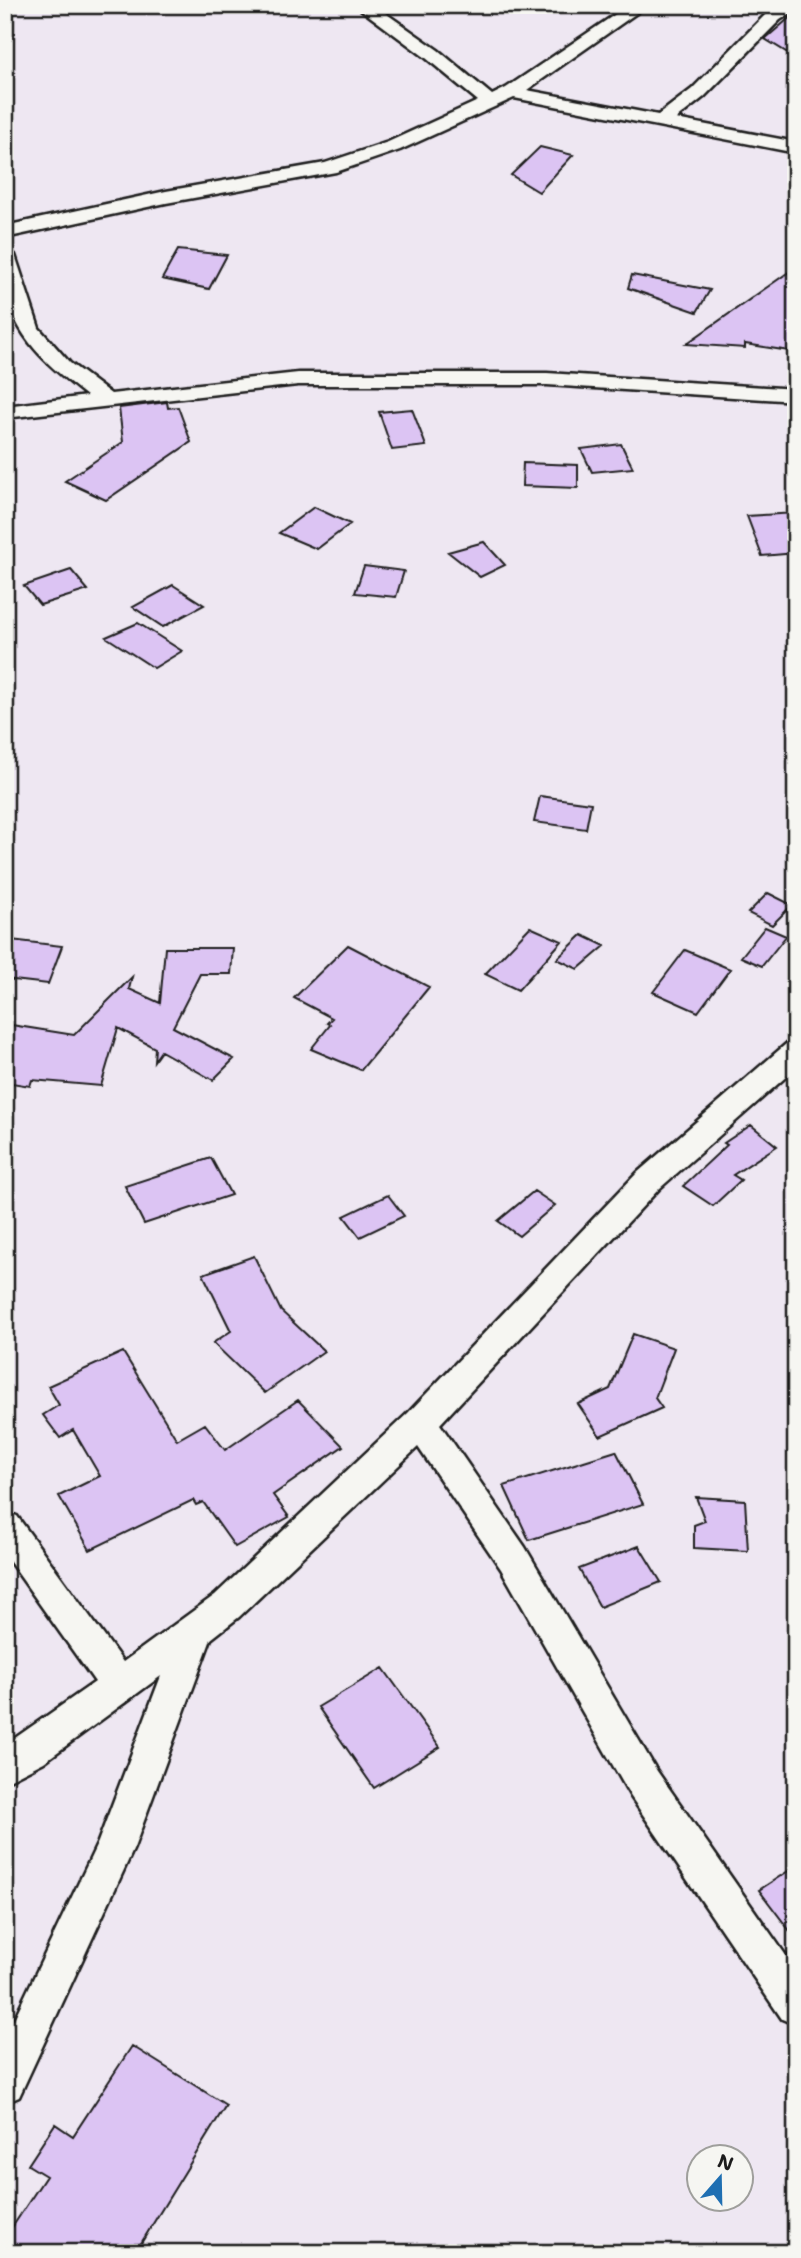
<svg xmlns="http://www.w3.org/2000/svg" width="801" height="2258" font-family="'Shantell Sans',sans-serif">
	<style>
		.building { fill: #dcc4f3; stroke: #1c1c1c; stroke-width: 2 }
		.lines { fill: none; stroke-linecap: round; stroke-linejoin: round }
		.minor-casing { stroke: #1c1c1c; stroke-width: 5 }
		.minor { fill: #f6f6f2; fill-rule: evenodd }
	</style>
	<rect width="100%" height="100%" fill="#eee7f2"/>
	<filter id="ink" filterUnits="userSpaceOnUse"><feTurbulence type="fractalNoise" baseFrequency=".0143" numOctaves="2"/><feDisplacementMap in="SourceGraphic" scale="14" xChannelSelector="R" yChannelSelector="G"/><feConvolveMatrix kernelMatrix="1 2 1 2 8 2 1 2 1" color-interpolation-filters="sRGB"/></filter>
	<g filter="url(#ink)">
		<path class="building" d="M 794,14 L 796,14 L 796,58 L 765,39 Z
			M 540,147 L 573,155 L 539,192 L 511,175 Z
			M 178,250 L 227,255 L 209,289 L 162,279 Z
			M 796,267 L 796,352 L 745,344 L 745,348 L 686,344 Z
			M 632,275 L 710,290 L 697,312 L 628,288 Z
			M 167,402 L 168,408 L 178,407 L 191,442 L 106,500 L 65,481 L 123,442 L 119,408 Z
			M 412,409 L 426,446 L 392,450 L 379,412 Z
			M 621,444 L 633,468 L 592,472 L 581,449 Z
			M 523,463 L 578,465 L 578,488 L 522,486 Z
			M 314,507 L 350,524 L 317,549 L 279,533 Z
			M 796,513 L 796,553 L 762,556 L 747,516 Z
			M 484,542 L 505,565 L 480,577 L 448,552 Z
			M 364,566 L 404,571 L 396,597 L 355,593 Z
			M 71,570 L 88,590 L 40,605 L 24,586 Z
			M 173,585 L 204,605 L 163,627 L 133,607 Z
			M 138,623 L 182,651 L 154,668 L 106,637 Z
			M 540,796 L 591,803 L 586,829 L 534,822 Z
			M 768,893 L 792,905 L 772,925 L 748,913 Z
			M 530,927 L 562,941 L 518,990 L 485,974 Z
			M 765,927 L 786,936 L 762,966 L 741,957 Z
			M 582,935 L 605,946 L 578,969 L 557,959 Z
			M 11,940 L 62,946 L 48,984 L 5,979 L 5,955 Z
			M 348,945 L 429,987 L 361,1070 L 311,1049 L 330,1025 L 327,1023 L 332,1018 L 294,998 Z
			M 165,948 L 233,948 L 231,974 L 200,974 L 173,1027 L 234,1059 L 213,1080 L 161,1051 L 154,1061 L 155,1048 L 118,1028 L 101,1086 L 32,1080 L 30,1086 L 5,1082 L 5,1024 L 74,1035 L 132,977 L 129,989 L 160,1003 Z
			M 685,950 L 730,969 L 698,1012 L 653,992 Z
			M 751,1125 L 777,1146 L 733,1175 L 741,1180 L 713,1206 L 683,1186 L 727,1145 L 724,1143 Z
			M 211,1158 L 231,1195 L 144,1224 L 125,1186 Z
			M 534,1191 L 555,1205 L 519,1236 L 498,1221 Z
			M 388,1195 L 404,1216 L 360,1237 L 344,1216 Z
			M 254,1256 L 281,1311 L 324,1351 L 265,1393 L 213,1343 L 231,1331 L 203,1274 Z
			M 633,1334 L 674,1348 L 655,1398 L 662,1408 L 600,1436 L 578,1404 L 610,1389 Z
			M 123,1352 L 177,1440 L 205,1424 L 225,1450 L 298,1400 L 343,1446 L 273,1495 L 289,1517 L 235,1547 L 203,1502 L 196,1505 L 193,1500 L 90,1550 L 59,1496 L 100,1476 L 73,1430 L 60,1438 L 43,1415 L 59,1405 L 48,1386 Z
			M 616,1451 L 643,1504 L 529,1540 L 504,1486 Z
			M 696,1497 L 745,1500 L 748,1551 L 694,1548 L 694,1525 L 705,1521 Z
			M 639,1546 L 661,1582 L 600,1607 L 579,1569 Z
			M 383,1668 L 440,1747 L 374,1788 L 318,1707 Z
			M 796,1866 L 796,1939 L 759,1890 Z
			M 132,2046 L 226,2105 L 135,2253 L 5,2253 L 5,2238 L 46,2176 L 28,2165 L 55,2124 L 73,2136 Z"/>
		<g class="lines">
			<g class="minor-casing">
				<path id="minor" d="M 355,5 L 374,5 L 438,50 L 492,95 L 506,88 L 629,5 L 648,5 L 527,90 L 658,115 L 692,89 L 768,12 L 781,5 L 796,5 L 796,10 L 780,20 L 704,97 L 676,119 L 796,142 L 796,153 L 514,98 L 400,150 L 336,172 L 166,203 L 5,238 L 5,226 L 166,191 L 325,163 L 388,142 L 478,101 L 426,58 Z
					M 5,249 L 15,255 L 39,328 L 70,363 L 111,394 L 298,373 L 547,373 L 796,389 L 796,401 L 547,385 L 298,385 L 5,418 L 5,406 L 87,396 C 50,367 13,337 5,287 C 3,275 5,261 5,249 Z
					M 796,1041 L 796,1068 L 659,1189 L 440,1424 L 525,1547 L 657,1771 L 796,1970 L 796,2025 L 782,2019 L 631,1797 L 501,1569 L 418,1447 L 239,1617 L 211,1639 L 134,1848 L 19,2097 L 5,2103 L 5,2038 L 98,1842 L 161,1676 L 44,1762 L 5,1782 L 5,1745 L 95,1682 L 5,1555 L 5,1512 L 17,1516 L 123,1662 L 215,1595 L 408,1413 L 637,1173 L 786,1044 Z"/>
			</g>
			<use href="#minor" class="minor"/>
		</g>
	</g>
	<rect width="801" height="2258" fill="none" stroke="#f6f6f2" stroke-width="28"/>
	<rect x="14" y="14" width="773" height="2230" fill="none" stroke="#1c1c1c" stroke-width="2.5" filter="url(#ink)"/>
	<g transform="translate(720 2178) rotate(20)"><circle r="33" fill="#f6f6f2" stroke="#9f9f9c" stroke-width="2"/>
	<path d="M0-5L12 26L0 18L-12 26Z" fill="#1f6fb2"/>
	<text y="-10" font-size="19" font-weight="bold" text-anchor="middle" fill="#1c1c1c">N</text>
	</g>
</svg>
